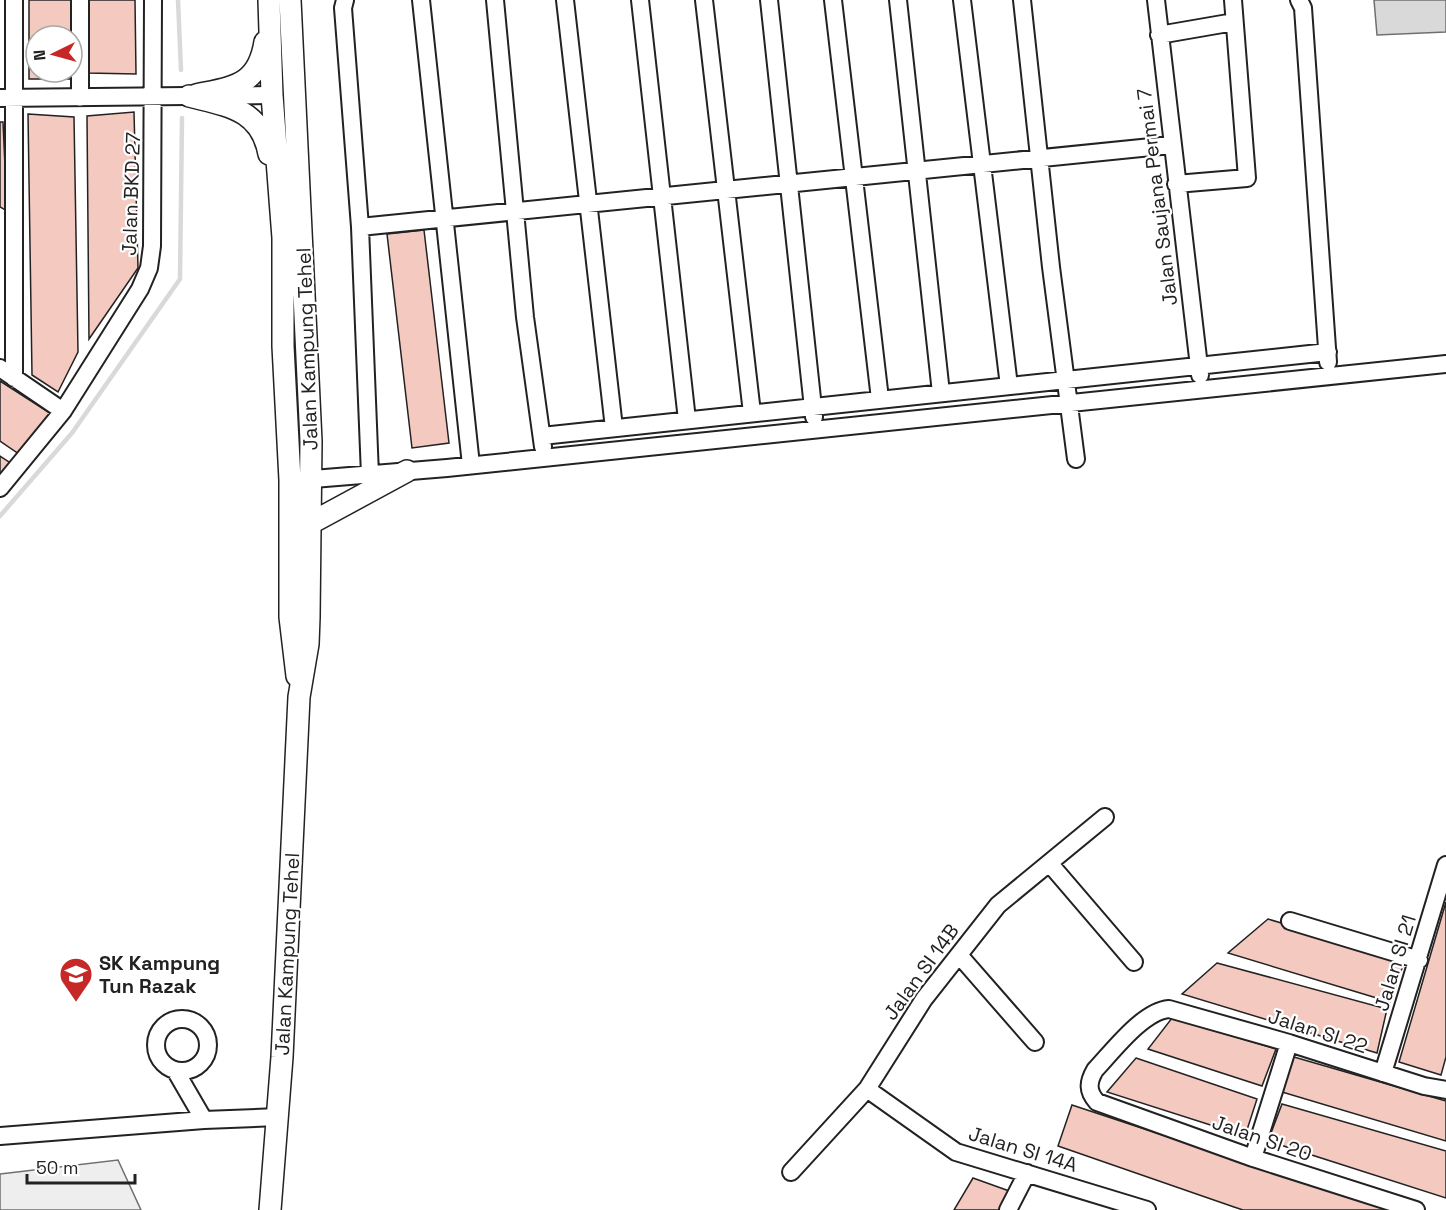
<svg xmlns="http://www.w3.org/2000/svg" width="1446" height="1210" font-family="'Space Grotesk',sans-serif">
	<style>
		.green { fill: #eee; stroke: #6f6f6f; stroke-width: 1.5 }
		.water { fill: #d9d9d9; stroke: #6f6f6f; stroke-width: 1.5 }
		.lines { fill: none; stroke-linecap: round; stroke-linejoin: round }
		.stream { stroke: #d9d9d9; stroke-width: 4.5 }
		.building { fill: #f3c9c0; stroke: #222; stroke-width: 1.5; fill-rule: evenodd }
		.minor-casing { stroke: #222; stroke-width: 20 }
		.major-casing { stroke: #222; stroke-width: 24 }
		.minor { stroke: #fff; stroke-width: 16 }
		.major { stroke: #fff; stroke-width: 21 }
		.labels { text-anchor: middle; dominant-baseline: central; stroke-width: 4.5; stroke-linejoin: round; paint-order: stroke }
		.street-label { font-size: 20px; fill: #222; stroke: #fff }
		.poi-label { font-size: 20px; font-weight: bold; fill: #222; stroke: #fff; text-anchor: start }
	</style>
	<rect width="100%" height="100%" fill="#fff"/>
	<path class="green" d="M 118,1160 L 141,1210 L 0,1210 L 0,1174 Z"/>
	<path class="water" d="M 1374,0 L 1446,0 L 1446,32 L 1377,35 Z"/>
	<g class="lines">
		<path class="stream" d="M 178,0 L 181,70
			M 0,516 L 72,433 L 180,279 L 182,118"/>
	</g>
	<path class="building" d="M 29,0 L 75,0 L 74,79 L 29,79 ZM 36,36 L 72,36 L 72,72 L 36,72 Z
		M 87,0 L 135,0 L 136,74 L 87,73 Z
		M 134,112 L 138,268 L 89,339 L 87,116 Z
		M 28,114 L 74,117 L 78,352 L 58,392 L 32,375 Z
		M 0,122 L 3,122 L 7,211 L 0,207 Z
		M 424,230 L 449,443 L 412,448 L 387,234 Z
		M 0,381 L 53,415 L 19,454 L 0,441 Z
		M 0,456 L 12,464 L 0,480 Z
		M 1446,902 L 1446,1057 L 1441,1075 L 1399,1062 Z
		M 1268,919 L 1405,960 L 1390,1002 L 1228,953 Z
		M 1217,963 L 1387,1009 L 1377,1053 L 1182,994 Z
		M 1172,1018 L 1276,1049 L 1262,1086 L 1148,1049 Z
		M 1294,1057 L 1446,1101 L 1446,1141 L 1282,1092 Z
		M 1136,1058 L 1257,1099 L 1245,1136 L 1107,1092 Z
		M 1282,1104 L 1446,1151 L 1446,1198 L 1268,1141 Z
		M 1072,1105 L 1389,1210 L 1243,1210 L 1234,1207 L 1058,1146 Z
		M 973,1178 L 1012,1192 L 1002,1210 L 954,1210 Z"/>
	<g class="lines">
		<g class="minor-casing">
			<path id="minor" d="M 14,0 L 14,378
				M 345,0 L 343,8 L 360,227 L 370,475
				M 421,0 L 471,465
				M 495,0 L 525,317 L 543,447
				M 565,0 L 614,428
				M 640,0 L 687,420
				M 704,0 L 752,413
				M 769,0 L 814,417
				M 833,0 L 880,399
				M 898,0 L 941,393
				M 962,0 L 1009,386
				M 1022,0 L 1051,267 L 1076,459
				M 1156,0 L 1200,375
				M 1299,0 L 1303,8 L 1328,362
				M 1159,35 L 1234,22
				M 0,98 L 272,95
				M 80,98 L 80,0
				M 1176,184 L 1247,178 L 1233,0
				M 360,227 L 1171,145
				M 0,368 L 63,411
				M 542,436 L 1328,352
				M 301,480 L 447,468 L 1446,364
				M 0,488 L 63,411 L 140,289 L 149,268 L 152,246 L 153,0
				M 1050,864 L 1134,962
				M 1290,921 L 1419,960
				M 959,955 L 1035,1042
				M156 1045a26 26 0 1 1 52 0a26 26 0 1 1-52 0Z
				M 175,1070 L 204,1120
				M 1383,1073 L 1446,865
				M 867,1089 L 956,1152 L 1147,1210
				M 0,1136 L 204,1120 L 278,1117
				M 1253,1158 L 1289,1043
				M 791,1172 L 867,1089 L 924,999 L 998,905 L 1105,817
				M 1008,1210 L 1027,1173
				M 1416,1210 L 1253,1158 L 1097,1102 C 1087,1091 1088,1082 1095,1070 C 1113,1051 1143,1011 1169,1009 L 1289,1043 L 1424,1086 L 1446,1090"/>
		</g>
		<g class="major-casing">
			<path id="major" d="M 269,0 L 272,95 L 283,238 L 283,346 L 290,480 L 290,617 L 297,676
				M 196,95 C 234,87 258,86 265,42
				M 189,96 C 228,106 261,109 269,154
				M 311,523 L 407,471
				M 270,1210 L 282,1057 L 299,697 L 308,644 L 309,617 L 311,441 L 290,0"/>
		</g>
		<use href="#minor" class="minor"/>
		<use href="#major" class="major"/>
	</g>
	<defs>
		<g id="school-pin" transform="scale(1.725)"><path d="M0 17L-7.5 6A9.5 9.5 0 1 1 7.5 6Z" fill="#c62828" stroke="#fff"/><path d="M0-5L7-2L0 1L-7-2ZM-4 1L0 2.5L4 1V4Q0 6-4 4Z" fill="#fff"/></g>
	</defs>
	<g fill-rule="evenodd">
		<use href="#school-pin" x="76" y="974"/>
	</g>
	<g class="labels">
		<g class="street-label">
			<text transform="translate(131 194) rotate(-88)">Jalan BKD 27</text>
			<text transform="translate(1157 197) rotate(-97)">Jalan Saujana Permai 7</text>
			<text transform="translate(307 349) rotate(-92)">Jalan Kampung Tehel</text>
			<text transform="translate(287 954) rotate(-87)">Jalan Kampung Tehel</text>
			<text transform="translate(1395 963) rotate(-73)">Jalan SI 21</text>
			<text transform="translate(921 972) rotate(-54)">Jalan SI 14B</text>
			<text transform="translate(1318 1031) rotate(18)">Jalan SI 22</text>
			<text transform="translate(1262 1138) rotate(19)">Jalan SI 20</text>
			<text transform="translate(1023 1149) rotate(17)">Jalan SI 14A</text>
		</g>
		<g class="poi-label">
			<text x="99" y="963">SK Kampung<tspan x="99" dy="23">Tun Razak</tspan></text>
		</g>
	</g>
	<g transform="translate(54 54) rotate(265)"><circle r="28" fill="#ffffff" stroke="#a7a7a7" stroke-width="1.5"/>
	<path d="M0-4.5L10 22L0 15L-10 22Z" fill="#c62828"/>
	<text y="-9" font-size="16" font-weight="bold" text-anchor="middle" fill="#222222">N</text>
	</g>
	<path d="M27 1174v9h108v-9" fill="none" stroke="#222222" stroke-width="3"/>
	<text x="36" y="1174" font-size="18" fill="#222222" stroke="#ffffff" stroke-width="4.5" paint-order="stroke">50 m</text>
</svg>
